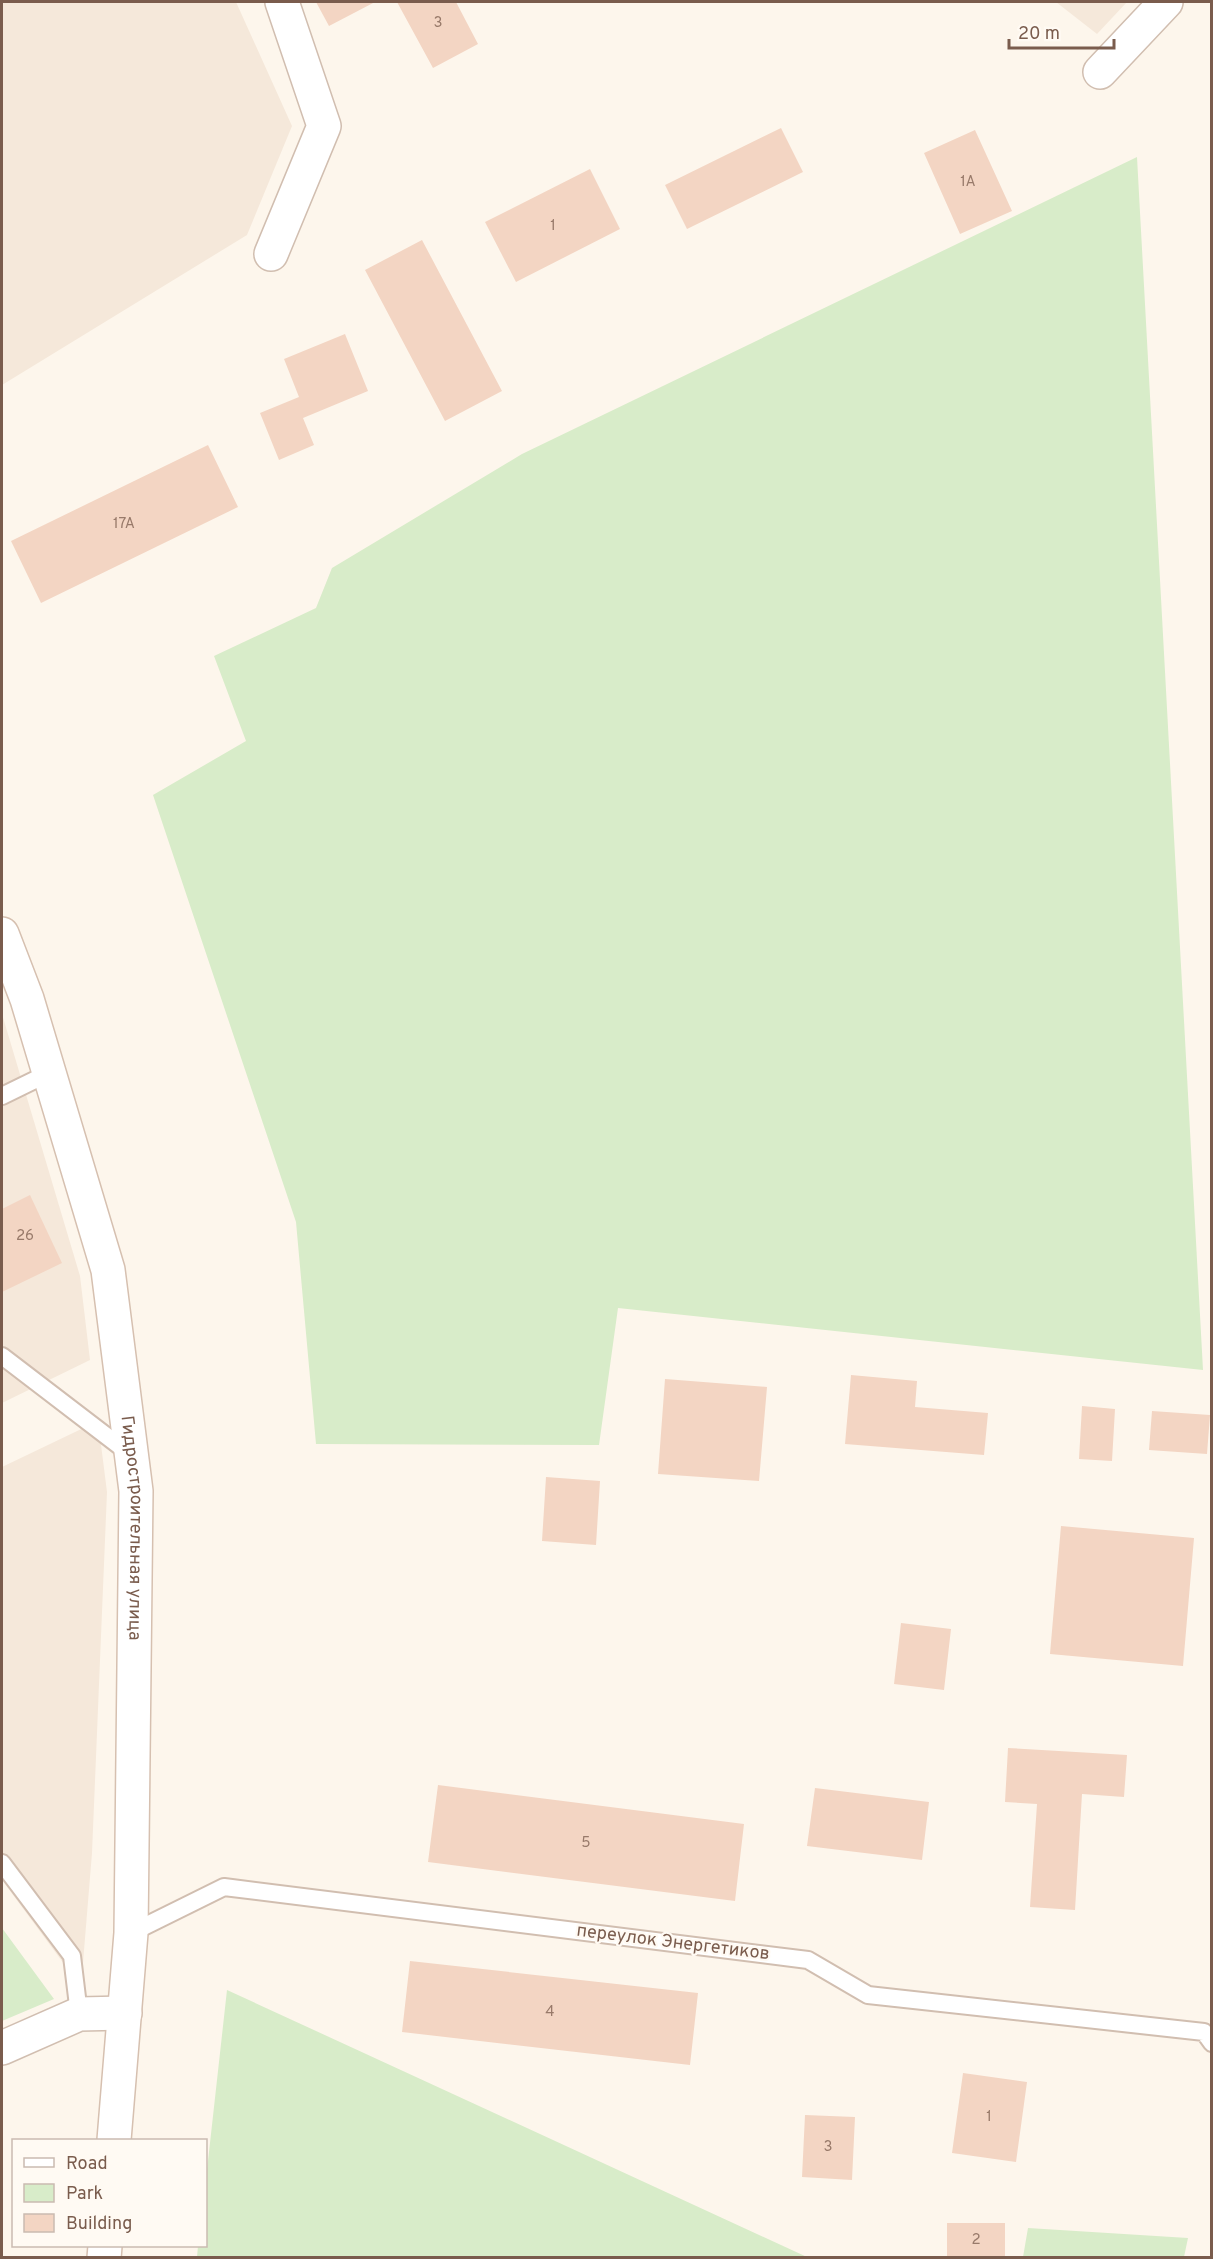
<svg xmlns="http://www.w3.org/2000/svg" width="1213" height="2259" font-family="Overpass,sans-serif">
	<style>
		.residential { fill: #f5e8da }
		.green { fill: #d8ecc9 }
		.building { fill: #f3d5c3 }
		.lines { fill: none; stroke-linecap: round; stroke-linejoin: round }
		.lane-casing { stroke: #d1beb0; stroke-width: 20 }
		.street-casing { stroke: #d1beb0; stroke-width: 36 }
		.secondary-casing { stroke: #d6c0b0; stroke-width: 36 }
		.lane { stroke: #fff; stroke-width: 16 }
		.street { stroke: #fff; stroke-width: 33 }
		.secondary { stroke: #fff; stroke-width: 33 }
		.labels { text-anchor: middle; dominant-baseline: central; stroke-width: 4.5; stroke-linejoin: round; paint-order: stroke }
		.number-label { font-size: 15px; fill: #987a6a }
		.street-label { font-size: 18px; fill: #7a5c4d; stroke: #fffaf3 }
	</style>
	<rect width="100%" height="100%" fill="#fdf6ec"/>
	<path class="residential" d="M 2,2 L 236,2 L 292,126 L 247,235 L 2,385 Z
		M 1056,2 L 1127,2 L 1097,34 Z
		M 2,1014 L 80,1276 L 90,1360 L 2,1403 Z
		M 98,1421 L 107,1492 L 92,1853 L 81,1987 L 2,1880 L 2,1467 Z"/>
	<path class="green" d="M 1137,157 L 1203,1370 L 618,1308 L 599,1445 L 316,1444 L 296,1222 L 153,795 L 246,741 L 214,656 L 316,608 L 332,568 L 522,454 Z
		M 2,1928 L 54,1999 L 2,2021 Z
		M 227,1990 L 807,2257 L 197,2257 L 198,2246 L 206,2246 L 206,2179 Z
		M 1028,2228 L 1188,2238 L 1184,2257 L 1023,2257 Z"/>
	<path class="building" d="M 316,2 L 375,2 L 329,26 Z
		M 397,2 L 456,2 L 478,44 L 433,68 Z
		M 781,128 L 803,172 L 687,229 L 665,185 Z
		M 975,130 L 1012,211 L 960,234 L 924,153 Z
		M 590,169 L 620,229 L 516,282 L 485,222 Z
		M 422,240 L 502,391 L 445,421 L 365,270 Z
		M 345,334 L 368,391 L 303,418 L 314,445 L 279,460 L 260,413 L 299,397 L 284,359 Z
		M 208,445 L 238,507 L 41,603 L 11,541 Z
		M 30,1195 L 62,1263 L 2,1292 L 2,1209 Z
		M 851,1375 L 917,1381 L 915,1407 L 988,1413 L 984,1455 L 845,1444 Z
		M 665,1379 L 767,1387 L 759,1481 L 658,1474 Z
		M 1082,1406 L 1115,1409 L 1112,1461 L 1079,1459 Z
		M 1152,1411 L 1210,1415 L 1207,1454 L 1149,1450 Z
		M 546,1477 L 600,1481 L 596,1545 L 542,1541 Z
		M 1061,1526 L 1194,1538 L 1183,1666 L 1050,1654 Z
		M 901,1623 L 951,1629 L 944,1690 L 894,1684 Z
		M 1008,1748 L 1127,1755 L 1124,1797 L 1082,1794 L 1075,1910 L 1030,1907 L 1037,1804 L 1005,1802 Z
		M 438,1785 L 744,1824 L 735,1901 L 428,1862 Z
		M 815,1788 L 929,1802 L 922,1860 L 807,1846 Z
		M 410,1961 L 698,1993 L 690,2065 L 402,2032 Z
		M 963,2073 L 1027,2082 L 1016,2162 L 952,2153 Z
		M 805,2115 L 855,2117 L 852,2180 L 802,2177 Z
		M 947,2223 L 1005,2223 L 1005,2258 L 947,2258 Z"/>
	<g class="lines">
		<g class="lane-casing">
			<path id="lane" d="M 2,1096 L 49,1073
				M 2,1356 L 130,1454
				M 2,1863 L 72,1956 L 79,2014
				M 131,1933 L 224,1887 L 808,1960 L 868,1995 L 1204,2032 L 1212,2043"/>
		</g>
		<g class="street-casing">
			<path id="street" d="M 1100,72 L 1166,2
				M 271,254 L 324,126 L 282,2
				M 2,2048 L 79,2014 L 125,2013"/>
		</g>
		<g class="secondary-casing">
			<g id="secondary">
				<path id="s1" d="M 2,934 L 27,999 L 108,1270 L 136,1491 L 131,1933 L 114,2140"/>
				<path d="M 104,2258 L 105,2246"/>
			</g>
		</g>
		<use href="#lane" class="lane"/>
		<use href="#street" class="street"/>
		<use href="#secondary" class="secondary"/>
	</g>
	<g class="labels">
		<g class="number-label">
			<text x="438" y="23">3</text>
			<text x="968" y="182">1А</text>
			<text x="553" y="226">1</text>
			<text x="124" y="524">17А</text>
			<text x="25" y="1236">26</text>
			<text x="586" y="1843">5</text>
			<text x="550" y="2012">4</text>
			<text x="989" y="2117">1</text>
			<text x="828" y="2147">3</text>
			<text x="976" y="2240">2</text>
		</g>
		<g class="street-label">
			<text stroke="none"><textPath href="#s1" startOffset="612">Гидростроительная улица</textPath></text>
			<text transform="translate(673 1943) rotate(7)">переулок Энергетиков</text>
		</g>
	</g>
	<rect width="1213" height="2259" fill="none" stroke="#7a5c4d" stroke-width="6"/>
	<rect x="12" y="2139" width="195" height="108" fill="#fffaf3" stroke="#cabbb1" stroke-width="1.5"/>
	<rect x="24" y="2158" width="30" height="9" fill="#ffffff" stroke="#cabbb1" stroke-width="1.5"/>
	<text x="66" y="2169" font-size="18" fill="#7a5c4d">Road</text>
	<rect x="24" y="2184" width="30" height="18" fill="#d8ecc9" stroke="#cabbb1" stroke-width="1.5"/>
	<text x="66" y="2199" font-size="18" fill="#7a5c4d">Park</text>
	<rect x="24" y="2214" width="30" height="18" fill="#f3d5c3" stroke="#cabbb1" stroke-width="1.5"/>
	<text x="66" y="2229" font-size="18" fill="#7a5c4d">Building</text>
	<path d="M1009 39v9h105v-9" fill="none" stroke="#7a5c4d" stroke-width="3"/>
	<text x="1018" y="39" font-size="18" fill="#7a5c4d" stroke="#fffaf3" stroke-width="4.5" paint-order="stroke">20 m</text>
</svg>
